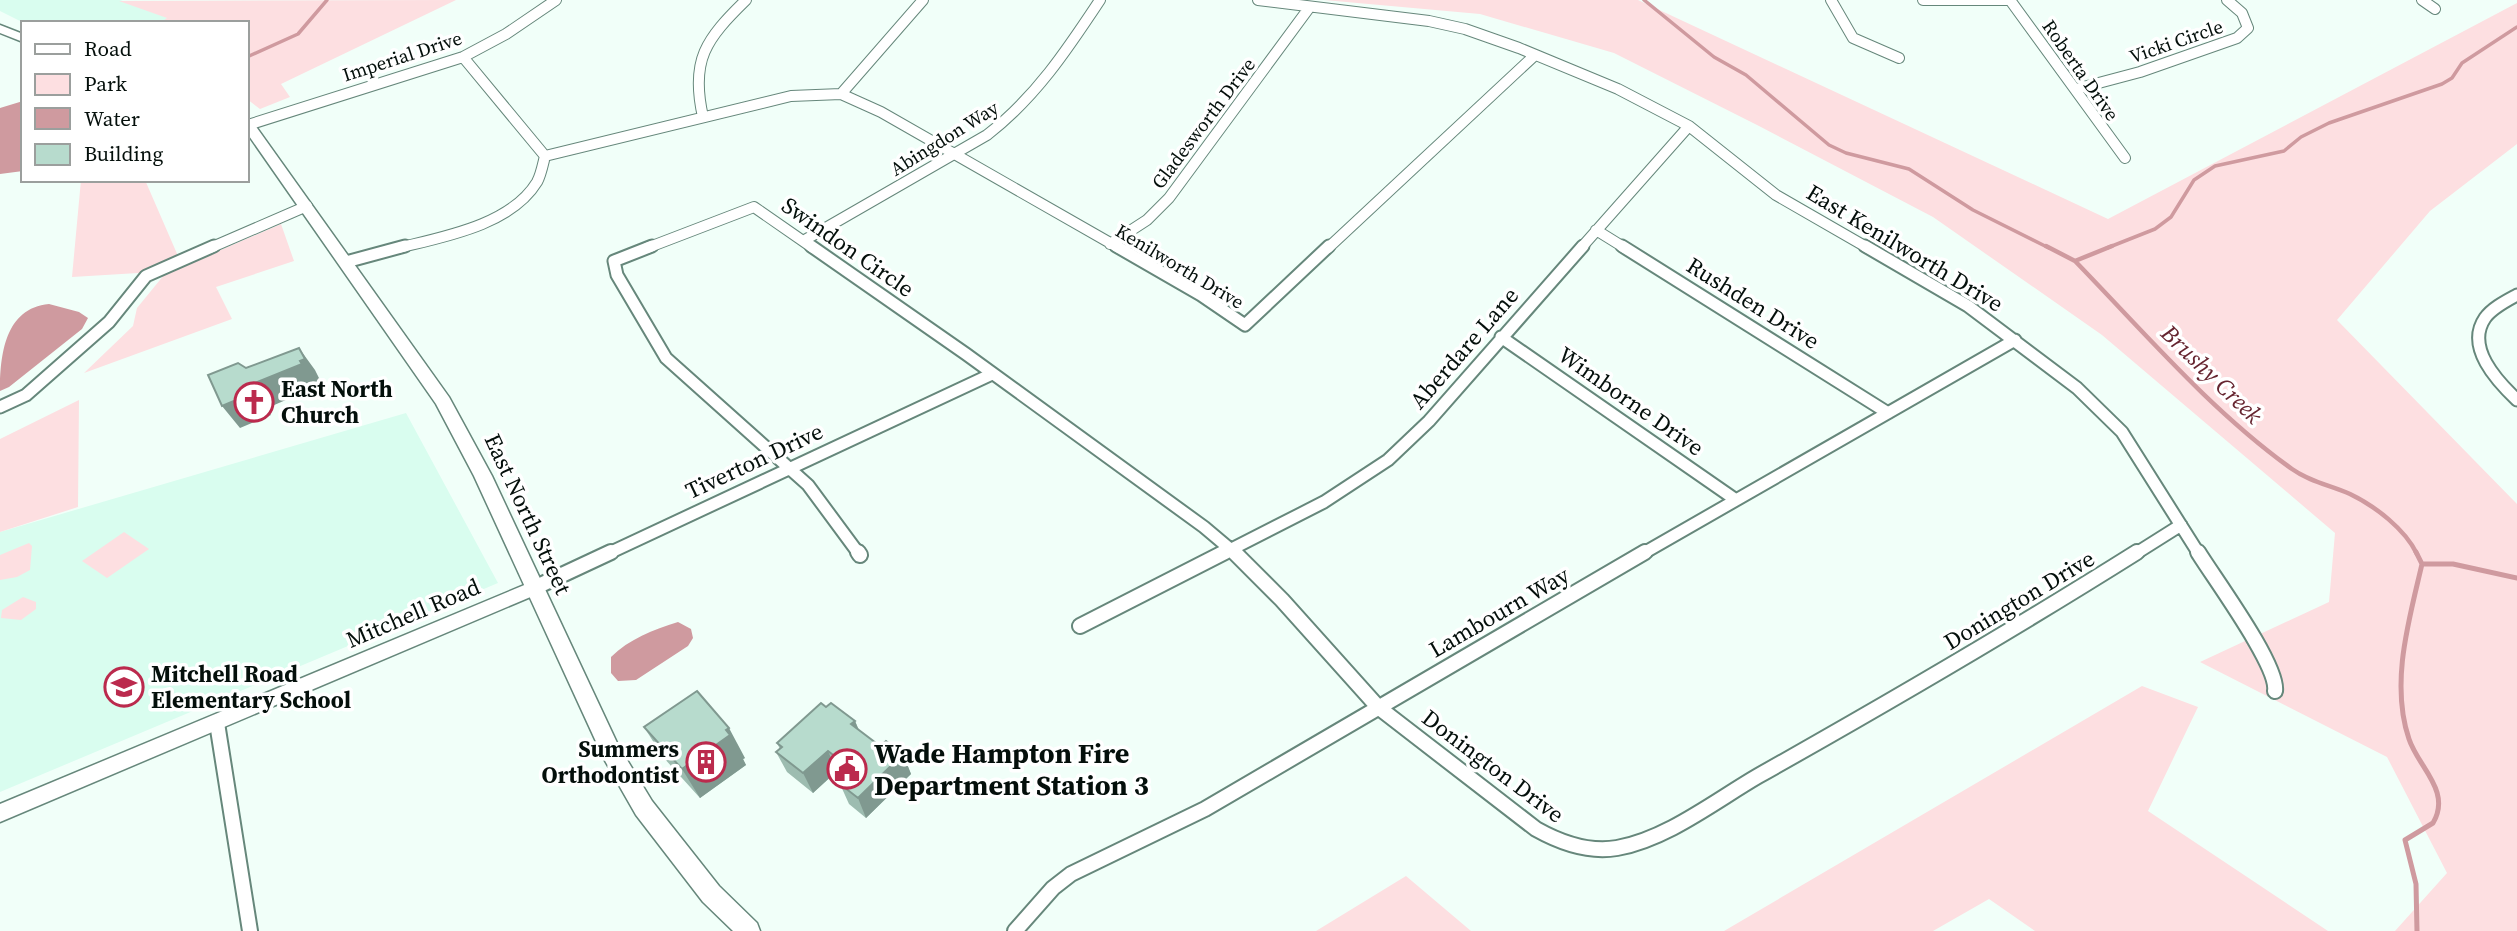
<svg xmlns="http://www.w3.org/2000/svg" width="2517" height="931" font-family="'Source Serif 4',serif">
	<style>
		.built { fill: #d9fdef }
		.green { fill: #fddfe1 }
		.water { fill: #cf9a9f }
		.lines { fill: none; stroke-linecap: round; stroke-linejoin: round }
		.stream-far2 { stroke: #cf9a9f; stroke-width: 3.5 }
		.stream-far1 { stroke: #cf9a9f; stroke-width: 4.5 }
		.stream { stroke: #cf9a9f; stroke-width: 5 }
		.minor-far2-casing { stroke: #66877b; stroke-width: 12 }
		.minor-far1-casing { stroke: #66877b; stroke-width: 15 }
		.minor-casing { stroke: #66877b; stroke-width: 18 }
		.tertiary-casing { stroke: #66877b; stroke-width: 3 }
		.secondary-casing { stroke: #66877b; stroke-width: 3 }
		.minor-far2 { stroke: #fff; stroke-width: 10 }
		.minor-far1 { stroke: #fff; stroke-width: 11 }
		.minor { stroke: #fff; stroke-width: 14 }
		.tertiary { fill: #fff; fill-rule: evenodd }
		.secondary { fill: #fff; fill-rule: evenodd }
		.wall { fill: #9dbcb0 }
		.shaded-wall { fill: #809990 }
		.building { fill: #b7dbcd; stroke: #809990; stroke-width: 2 }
		.labels { text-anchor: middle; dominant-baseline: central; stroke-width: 7; stroke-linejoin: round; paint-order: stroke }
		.far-street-label { font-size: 19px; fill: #040f0b; stroke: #fff }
		.street-label { font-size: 23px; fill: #040f0b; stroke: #fff }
		.poi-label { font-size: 23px; font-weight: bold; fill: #040f0b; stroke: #fff; text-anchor: start }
		.water-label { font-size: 24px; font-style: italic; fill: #662530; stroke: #fff }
		.near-poi-label { font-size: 28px; font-weight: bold; fill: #040f0b; stroke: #fff; text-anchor: start }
	</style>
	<rect width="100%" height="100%" fill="#f1fff9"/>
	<path class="built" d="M 0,0 L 120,0 L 168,18 L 160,23 L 24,23 L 0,11 Z
		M 406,413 L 498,583 L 0,792 L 0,532 Z"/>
	<path class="green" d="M 456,0 L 281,84 L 290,97 L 260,109 L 247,99 L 247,23 L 160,23 L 167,18 L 119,1 Z
		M 1324,0 L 1638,0 L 2108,219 L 2517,3 L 2517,144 L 2430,211 L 2337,320 L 2517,504 L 2517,931 L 2395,931 L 2447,873 L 2387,757 L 2200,662 L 2329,602 L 2335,533 L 2102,335 L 1933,217 L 1759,126 L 1614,53 L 1480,14 Z
		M 81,180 L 145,180 L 178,256 L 165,274 L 281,224 L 294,261 L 216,287 L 232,319 L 84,373 L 133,326 L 137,308 L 164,275 L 138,273 L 72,277 Z
		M 79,400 L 78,507 L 0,532 L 0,439 Z
		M 124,532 L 149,549 L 107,578 L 82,561 Z
		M 29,543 L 32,546 L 30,570 L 17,577 L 0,580 L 0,555 Z
		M 23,597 L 36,602 L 36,609 L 21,620 L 1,618 L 2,610 Z
		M 2142,686 L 2198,707 L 2148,811 L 2328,931 L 2035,931 L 1989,899 L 1933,931 L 1724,931 Z
		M 1406,876 L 1471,931 L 1316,931 Z"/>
	<path class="water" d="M 23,101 L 23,171 L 0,174 L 0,108 Z
		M 49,304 L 79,312 L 88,318 L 82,329 L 9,387 L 0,391 C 0,355 5,308 49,304 Z
		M 678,622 L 691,629 L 693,638 L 688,646 L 636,680 L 618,681 L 611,673 L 611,657 C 629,639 653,630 678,622 Z"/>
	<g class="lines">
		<path class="stream-far2" d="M 1644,0 L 1714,57 L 1746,75 L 1829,145 L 1846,153 L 1909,169 L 1973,210 L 2049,248
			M 247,57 L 298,34 L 327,0
			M 2107,248 L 2155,229 L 2171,217 L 2194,180 L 2215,166 L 2284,151 L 2301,137 L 2329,123 L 2442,84 L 2452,78 L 2462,63 L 2517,27"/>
		<path class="stream-far1" d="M 2046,246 L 2075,261 C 2144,332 2211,411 2292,469 C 2310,482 2330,485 2350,494 C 2375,506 2405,529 2417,554
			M 2075,261 L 2112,246"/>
		<path class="stream" d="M 2416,552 L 2422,564 C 2409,620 2390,683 2409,739 C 2418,767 2452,791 2433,823 L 2405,840 L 2416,884 L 2417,931
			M 2422,564 L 2453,564 L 2517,578"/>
		<g class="minor-far2-casing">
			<path id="minor-far2" d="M 1258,0 L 1429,21 L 1465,29 L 1519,48 L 1618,89 L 1689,126 L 1776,195 L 1868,248
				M 1831,0 L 1853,38 L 1899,58
				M 1923,0 L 2010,0
				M 2010,0 L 2125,158
				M 2422,0 L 2435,9
				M 2076,89 L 2140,72 L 2237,38 L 2248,28 L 2242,13 L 2227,0
				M 841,94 L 923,0
				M 703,117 C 690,60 706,39 746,0
				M 248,125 L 463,57 L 506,34 L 556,0
				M 545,156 L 791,96 L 841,94 L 881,112 L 1119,248
				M 1596,230 L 1625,248
				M 803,241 L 987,135 C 1035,98 1067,50 1100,0
				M 1110,244 L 1147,220 L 1169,198 L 1309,8
				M 210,248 L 307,206
				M 398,248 C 443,237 511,225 537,182 C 541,175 543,164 545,156 L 463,57
				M 647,248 L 754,207 L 813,248
				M 1328,248 L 1535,55
				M 1581,248 L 1689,126"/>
		</g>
		<g class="minor-far1-casing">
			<path id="minor-far1" d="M 652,246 L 614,261 L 617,275 L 666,358 L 808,485 L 859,554
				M 811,246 L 966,354 L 1204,527 L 1236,554
				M 1116,246 L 1201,295 L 1245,325 L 1329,246
				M 1622,246 L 1888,413
				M 1865,246 L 1968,306 L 2077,388 L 2122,432 L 2199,554
				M 346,262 L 405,246
				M 2517,295 C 2506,301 2492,308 2485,318 C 2465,347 2497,381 2517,400
				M 1501,337 L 1736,500
				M 0,407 L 26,395 L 109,322 L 146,276 L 214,246
				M 607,554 L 992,374
				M 1222,554 L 1324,502 L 1388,460 L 1429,421 L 1583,246
				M 1642,554 L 2015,340
				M 2135,554 L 2181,525"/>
		</g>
		<g class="minor-casing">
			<path id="minor" d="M 858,552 L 860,555
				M 1234,552 L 1282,600 L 1378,707 L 1536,829 C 1561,843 1588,853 1617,848 C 1667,839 1715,801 1758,776 C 1886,704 2013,630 2137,552
				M 2198,552 C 2214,578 2279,666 2275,691
				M 534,588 L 611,552
				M 1080,626 L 1225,552
				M 217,723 L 250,931
				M 1015,931 L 1053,888 L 1071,874 L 1205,809 L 1645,552"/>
		</g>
		<g class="tertiary-casing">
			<path id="tertiary" d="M 534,581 L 540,583 L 543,588 L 540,593 L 0,822 L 0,804 Z"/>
		</g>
		<g class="secondary-casing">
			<path id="secondary" d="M 0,25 L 23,34 L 23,42 L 0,33 Z
				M 247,120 L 252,121 L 449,397 L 492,476 L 618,745 L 652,801 L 719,886 L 757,923 L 760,931 L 733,931 L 703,902 L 636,815 L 604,759 L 474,476 L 436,404 L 247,133 Z"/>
		</g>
		<use href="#minor-far2" class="minor-far2"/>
		<use href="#minor-far1" class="minor-far1"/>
		<use href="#minor" class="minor"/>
		<use href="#tertiary" class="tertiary"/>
		<use href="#secondary" class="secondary"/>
	</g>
	<path class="wall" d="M 855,721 L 859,730 L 880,746 L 903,754 L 911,774 L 866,818 L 849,804 L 840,784 L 846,778 L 837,771 L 813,793 L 787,772 L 776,752 L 780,749 L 777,743 Z
		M 644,727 L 745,758 L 743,759 L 746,765 L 700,798 L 663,757 Z"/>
	<path class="shaded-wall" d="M 299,348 L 315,370 L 321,382 L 316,384 L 318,386 L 272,406 L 273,409 L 268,411 L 271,415 L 240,428 L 222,406 L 251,388 L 255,383 L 300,361 Z
		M 855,721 L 863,741 L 851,724 Z
		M 729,728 L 745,758 L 743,759 L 746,765 L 700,798 L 682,769 Z
		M 828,751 L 837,771 L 813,793 L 803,773 Z
		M 903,754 L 911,774 L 866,818 L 858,798 Z"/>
	<path class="building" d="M 299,348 L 305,359 L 300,361 L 302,364 L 255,383 L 256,386 L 251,388 L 253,393 L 222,406 L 208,375 L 238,363 L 246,368 Z
		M 697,691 L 729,728 L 726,730 L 730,735 L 682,769 L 644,727 Z
		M 821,703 L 826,707 L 831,703 L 855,721 L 851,724 L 880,746 L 886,741 L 903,754 L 858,798 L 840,784 L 854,771 L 828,751 L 803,773 L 776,752 L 782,747 L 777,743 Z"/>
	<defs>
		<g id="church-ring" transform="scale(2.0125)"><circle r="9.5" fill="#fff" stroke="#bb2a4d" stroke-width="1.5"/><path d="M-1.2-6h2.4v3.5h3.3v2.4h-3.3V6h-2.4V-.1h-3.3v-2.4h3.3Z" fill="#bb2a4d"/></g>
		<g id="school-ring" transform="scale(2.0125)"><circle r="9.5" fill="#fff" stroke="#bb2a4d" stroke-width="1.5"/><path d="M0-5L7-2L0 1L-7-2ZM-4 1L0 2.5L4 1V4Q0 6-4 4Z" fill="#bb2a4d"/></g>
		<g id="building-ring" transform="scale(2.0125)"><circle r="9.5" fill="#fff" stroke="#bb2a4d" stroke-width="1.5"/><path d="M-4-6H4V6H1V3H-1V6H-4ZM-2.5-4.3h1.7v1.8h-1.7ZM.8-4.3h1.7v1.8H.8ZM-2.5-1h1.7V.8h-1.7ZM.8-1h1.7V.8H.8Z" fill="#bb2a4d"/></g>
		<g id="civic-ring" transform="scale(2.0125)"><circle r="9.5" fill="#fff" stroke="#bb2a4d" stroke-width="1.5"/><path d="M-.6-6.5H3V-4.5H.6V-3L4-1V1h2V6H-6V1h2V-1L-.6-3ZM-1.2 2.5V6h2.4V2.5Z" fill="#bb2a4d"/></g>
	</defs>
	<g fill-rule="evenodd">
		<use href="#church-ring" x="254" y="402"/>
		<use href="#school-ring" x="124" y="687"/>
		<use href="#building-ring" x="706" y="762"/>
		<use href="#civic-ring" x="847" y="769"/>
	</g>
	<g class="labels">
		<g class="far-street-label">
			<text transform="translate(2176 41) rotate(-19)">Vicki Circle</text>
			<text transform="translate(402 56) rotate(-18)">Imperial Drive</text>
			<text transform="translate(2081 70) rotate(55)">Roberta Drive</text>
			<text transform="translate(1203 123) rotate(-53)">Gladesworth Drive</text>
			<text transform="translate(944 138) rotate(-32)">Abingdon Way</text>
			<text transform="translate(1180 266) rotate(31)">Kenilworth Drive</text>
		</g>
		<g class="street-label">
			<text transform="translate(848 247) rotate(35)">Swindon Circle</text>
			<text transform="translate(1905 248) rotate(31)">East Kenilworth Drive</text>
			<text transform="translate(1753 303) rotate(32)">Rushden Drive</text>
			<text transform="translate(1464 348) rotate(-49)">Aberdare Lane</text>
			<text transform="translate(1631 401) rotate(35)">Wimborne Drive</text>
			<text transform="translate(754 461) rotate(-25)">Tiverton Drive</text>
			<text transform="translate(528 514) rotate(65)">East North Street</text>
			<text transform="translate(2019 600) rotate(-31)">Donington Drive</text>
			<text transform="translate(1499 612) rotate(-30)">Lambourn Way</text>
			<text transform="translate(413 613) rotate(-23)">Mitchell Road</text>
			<text transform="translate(1493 766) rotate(37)">Donington Drive</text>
		</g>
		<g class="poi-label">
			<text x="281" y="389">East North<tspan x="281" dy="26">Church</tspan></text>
			<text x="151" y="674">Mitchell Road<tspan x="151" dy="26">Elementary School</tspan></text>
			<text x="679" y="749" text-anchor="end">Summers<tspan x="679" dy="26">Orthodontist</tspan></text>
		</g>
		<g class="water-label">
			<text transform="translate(2212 374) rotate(44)">Brushy Creek</text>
		</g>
		<g class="near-poi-label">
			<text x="874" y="753">Wade Hampton Fire<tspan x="874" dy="32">Department Station 3</tspan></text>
		</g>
	</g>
	<rect x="21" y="21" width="228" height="161" fill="#ffffff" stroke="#9b9f9d" stroke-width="2"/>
	<rect x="35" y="44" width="35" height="10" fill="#ffffff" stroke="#9b9f9d" stroke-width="2"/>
	<text x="84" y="56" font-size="21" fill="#040f0b">Road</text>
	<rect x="35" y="74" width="35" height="21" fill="#fddfe1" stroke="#9b9f9d" stroke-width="2"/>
	<text x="84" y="91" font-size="21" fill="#040f0b">Park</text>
	<rect x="35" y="108" width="35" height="21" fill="#cf9a9f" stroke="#9b9f9d" stroke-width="2"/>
	<text x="84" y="126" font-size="21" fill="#040f0b">Water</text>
	<rect x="35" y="144" width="35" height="21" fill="#b7dbcd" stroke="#9b9f9d" stroke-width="2"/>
	<text x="84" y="161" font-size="21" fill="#040f0b">Building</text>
</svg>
